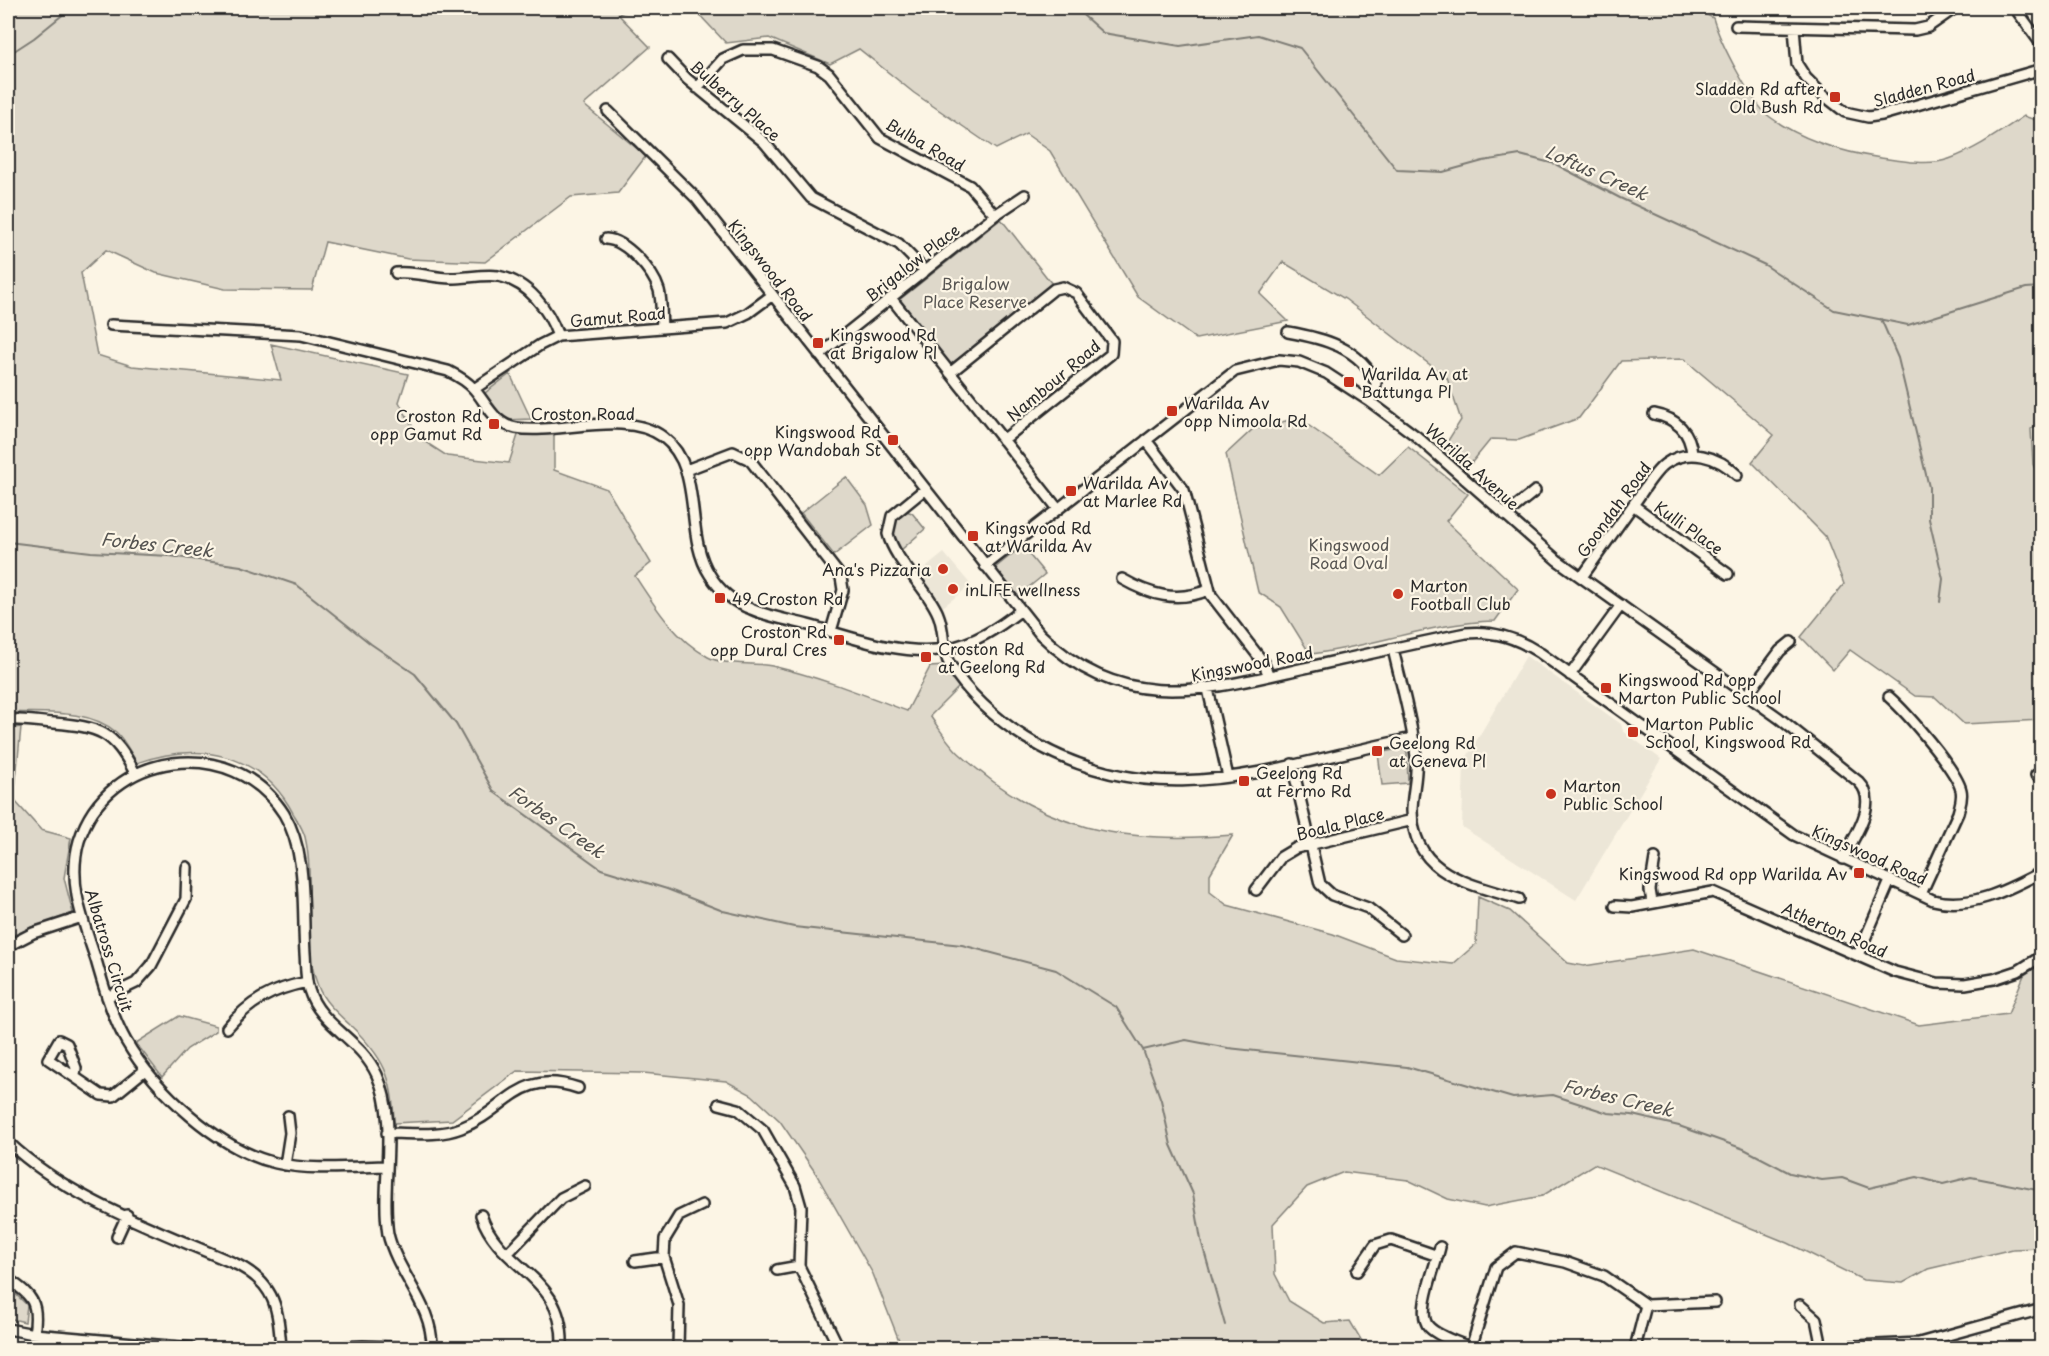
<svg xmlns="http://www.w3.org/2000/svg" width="2049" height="1356" font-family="'Playpen Sans',sans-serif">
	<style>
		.built { fill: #ece6d7 }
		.green { fill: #ded8ca; stroke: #84827a; stroke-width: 1.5 }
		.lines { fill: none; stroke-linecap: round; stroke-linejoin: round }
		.stream { stroke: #7d7b74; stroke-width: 2 }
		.minor-casing { stroke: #2b2b2b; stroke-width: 14 }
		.minor { stroke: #fcf5e5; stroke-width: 9 }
		.poi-dot { fill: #c8321e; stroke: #fcf5e5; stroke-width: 2 }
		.labels { text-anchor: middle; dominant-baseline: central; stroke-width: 4.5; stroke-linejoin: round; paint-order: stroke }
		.street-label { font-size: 16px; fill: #2b2b2b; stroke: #fcf5e5 }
		.poi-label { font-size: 16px; fill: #2b2b2b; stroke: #fcf5e5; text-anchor: start }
		.park-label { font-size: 16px; fill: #585653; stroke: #fcf5e5 }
		.water-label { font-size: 18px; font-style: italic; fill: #545350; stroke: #fcf5e5 }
	</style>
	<rect width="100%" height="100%" fill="#fcf5e5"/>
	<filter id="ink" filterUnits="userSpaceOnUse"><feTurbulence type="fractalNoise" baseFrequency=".0167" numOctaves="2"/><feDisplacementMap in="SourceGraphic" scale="12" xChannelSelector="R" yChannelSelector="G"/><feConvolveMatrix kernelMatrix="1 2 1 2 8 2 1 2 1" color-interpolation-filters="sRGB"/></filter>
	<g filter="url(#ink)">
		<path class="built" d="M 944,553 L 971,585 L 940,609 L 918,574 Z
			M 1526,656 L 1621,724 L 1623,731 L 1661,759 L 1576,900 L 1462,827 L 1464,762 Z"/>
		<path class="green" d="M 8,8 L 636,8 L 618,14 L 650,47 L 584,105 L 646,156 L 618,193 L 571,197 L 485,262 L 408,259 L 325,242 L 312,290 L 225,289 L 156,273 L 106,250 L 81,273 L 97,355 L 132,366 L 281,380 L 271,344 L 408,374 L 399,402 L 419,438 L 447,456 L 509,463 L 519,432 L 554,433 L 554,470 L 607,489 L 651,563 L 635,576 C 655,607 675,639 708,657 C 725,666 753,662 772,666 C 819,677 862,694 907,711 L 930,667 L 945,666 L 960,686 L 930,716 C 939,728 949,745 961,755 C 1044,832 1124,844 1233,835 L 1210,874 L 1210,892 L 1227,905 L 1333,934 L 1396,958 L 1453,964 L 1476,944 L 1478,897 L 1510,911 L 1568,963 L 1584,966 L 1694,949 L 1919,1025 L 2008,1014 L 2024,975 L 2041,964 L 2041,1248 L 2013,1249 L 1928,1269 L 1903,1283 L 1863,1280 L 1788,1243 L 1594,1164 L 1542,1196 L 1485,1207 L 1448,1199 L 1408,1180 L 1344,1172 L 1307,1187 L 1273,1224 L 1275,1274 L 1289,1301 L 1324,1323 L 1350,1321 L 1366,1348 L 902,1348 L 873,1274 L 815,1172 L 780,1121 L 752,1095 L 726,1081 L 643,1073 L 517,1071 L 452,1120 L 394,1123 C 393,1077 384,1057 349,1024 C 338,1014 323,1001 318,986 C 300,941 316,884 305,837 C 303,829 297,820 293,813 C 261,752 197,741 137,763 C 131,753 124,739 116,732 C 87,708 42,714 8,712 Z
			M 693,8 L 1642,8 L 1652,10 L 1694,8 L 1713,18 C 1720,42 1751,103 1770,117 C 1803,141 1841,152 1881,158 C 1901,161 1930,166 1949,159 C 1977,149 2000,132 2024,116 L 2041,122 L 2042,421 L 2031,429 L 2033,464 L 2042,486 L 2041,720 L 1964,724 L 1935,697 L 1915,696 L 1850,650 L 1833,670 L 1801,637 L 1844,584 L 1825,536 L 1752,462 L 1774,435 L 1684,359 L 1621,361 L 1579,418 L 1519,440 L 1491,439 L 1469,466 L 1444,447 L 1461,420 L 1447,378 L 1345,299 L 1283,262 L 1260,294 L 1288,321 L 1196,339 L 1138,297 L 1050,151 L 1026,134 L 996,149 L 914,93 L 859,49 L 830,64 L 769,38 L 726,43 Z
			M 1001,219 L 1052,284 L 949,366 L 898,301 Z
			M 510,374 L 531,419 L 505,420 L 485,393 Z
			M 1298,418 L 1379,475 L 1408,447 L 1468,494 L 1446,521 L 1518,589 L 1495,621 C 1432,622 1372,647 1310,654 L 1281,607 L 1258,592 L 1226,454 L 1253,429 Z
			M 846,477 L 867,505 L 873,525 L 834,555 L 801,513 Z
			M 906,511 L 912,513 L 925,529 L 901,550 L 892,533 L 895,522 Z
			M 1022,546 L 1045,574 L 1018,596 L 995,568 Z
			M 21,727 L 14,800 L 41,830 L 71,838 L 64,878 L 73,913 L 8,937 L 8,729 Z
			M 1404,748 L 1407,753 L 1408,783 L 1382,785 L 1378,753 Z
			M 179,1016 L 216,1026 L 216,1031 L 187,1049 L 162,1077 L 136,1043 Z
			M 8,1287 L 27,1305 L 25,1322 L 8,1318 Z"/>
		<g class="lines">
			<path class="stream" d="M 1075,8 L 1103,33 L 1180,46 L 1258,35 L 1300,48 L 1397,170 L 1443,172 L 1483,161 L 1520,155 L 1555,164 L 1620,198 L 1765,265 L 1834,310 L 1908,325 L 2026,288 L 2042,287
				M 8,55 L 34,38 L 71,8
				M 1881,319 L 1898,358 L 1929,487 L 1929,519 L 1943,579 L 1940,602
				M 8,542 L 91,552 L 170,556 L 241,566 L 297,585 L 371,644 L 415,674 L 456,724 L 494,792 L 601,869 L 667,889 L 723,911 L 794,927 L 962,945 L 1056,970 L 1116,1007 L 1143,1050 L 1161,1100 L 1171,1145 L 1193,1194 L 1201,1240 L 1225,1325
				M 1143,1050 L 1186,1040 L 1228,1048 L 1407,1067 L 1513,1098 L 1553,1095 L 1608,1113 L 1632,1115 L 1679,1126 L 1744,1149 L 1790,1173 L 1822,1180 L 1842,1178 L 1869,1188 L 1917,1177 L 1943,1184 L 1971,1177 L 2042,1191"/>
			<g class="minor-casing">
				<path id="minor" d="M 2015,8 L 2042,45
					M 1736,26 L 1915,30 L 1928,27 L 1955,8
					M 1794,28 L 1797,64 L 1806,78 L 1822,94 L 1845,112 L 1868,117 L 1882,115 L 2042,69
					M 668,59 L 687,79 L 764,142 L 811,198 L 899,244 L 925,271
					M 697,88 L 723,59 L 743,50 L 773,50 L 818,66 L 829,74 L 880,138 L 970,186 L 995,215
					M 608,111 L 696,198 L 1040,634 C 1123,716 1206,690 1305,668 C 1359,656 1412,644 1466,633 C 1494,630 1517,638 1540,653 L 1794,835 L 1933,900 C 1971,910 2009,889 2042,872
					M 606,239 C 626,240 653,271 659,290 C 662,301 661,315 662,328
					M 396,273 C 415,271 433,278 451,278 C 467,278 483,274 498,276 C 529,282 548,309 558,336
					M 891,298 L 1058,509
					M 111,325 L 301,335 L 448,371 C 458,376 467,381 474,389 C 487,404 494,424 516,428 C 559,435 626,409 663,437 C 705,469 683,534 710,575 C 719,590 734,603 751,609 C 769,617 789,620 808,625 C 852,637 899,656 945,649 C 974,644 998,628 1021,610
					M 1288,332 C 1322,338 1360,347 1376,383 L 1375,392 L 1369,401
					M 819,355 L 995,215 L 1025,195
					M 950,373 L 1054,289 L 1063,287 L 1076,293 L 1112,341 L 1111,354 L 1003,440
					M 474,389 L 540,345 L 558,336 L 727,323 L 748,313 L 771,296
					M 1654,414 C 1676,418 1691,432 1692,455
					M 1146,440 L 1184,490 L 1211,595 L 1263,662 L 1269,676
					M 686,470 L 733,452 L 750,460 L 841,577 L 843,590 L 831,631
					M 925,489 L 892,516 L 888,534 C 895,562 927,587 938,614 C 945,630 942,652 949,663 C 966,692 997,720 1026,738 C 1157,819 1276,765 1413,738
					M 1633,505 L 1728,574
					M 1505,515 L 1535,491
					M 985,566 L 1235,371 L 1279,360 L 1299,362 L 1326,373 L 1369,401 L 1416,436 L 1557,560 L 1779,718 L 1859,782 C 1880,803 1853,838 1843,859
					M 1582,577 C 1599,553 1616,529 1633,505 C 1643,492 1652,474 1665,464 C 1688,447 1718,456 1737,475
					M 1122,579 C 1150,595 1177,603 1208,590
					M 1393,649 C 1401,684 1412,720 1416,757 C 1418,775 1412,793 1412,811 C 1413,876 1472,884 1519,899
					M 1570,675 L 1621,605
					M 1208,689 L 1228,777
					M 1747,695 L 1780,651 L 1791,642
					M 1889,697 C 1906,712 1956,769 1961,790 C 1963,798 1960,805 1958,813 L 1921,894
					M 8,720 C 23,719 39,722 54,723 C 100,727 113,731 135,773
					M 1292,764 L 1320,884 L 1332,895 L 1368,908 L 1402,935
					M 2036,775 L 2042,774
					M 1256,890 L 1281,857 L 1296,848 L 1413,820
					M 1652,902 L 1650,890 L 1655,858
					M 1615,906 L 1632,907 L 1713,892 L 1895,972 L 1937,983 L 1965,984 L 1994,979 L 2018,971 L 2042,956
					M 8,946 L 33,933 L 82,917
					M 1858,955 L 1890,881
					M 107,997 L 136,983 L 151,966 L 186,899 L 187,867
					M 227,1028 C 250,1001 272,989 307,982
					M 75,1075 L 76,1068 L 67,1044 L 59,1040 L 48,1059 L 101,1095 L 113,1096 L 145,1070
					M 719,1104 L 738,1109 L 763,1130 L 795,1186 L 801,1207 L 799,1266 L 839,1348
					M 387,1133 C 411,1133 438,1137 461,1128 C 508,1110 518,1068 578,1088
					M 8,1142 C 70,1201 161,1231 238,1265 C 276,1285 278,1309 281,1348
					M 285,1165 L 290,1133 L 288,1116
					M 387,1166 C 351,1167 311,1171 276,1163 C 219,1150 155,1091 126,1041 C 112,1016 104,988 96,960 C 83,921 67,882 79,841 C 107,750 233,733 284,814 C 308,854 302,909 305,953 C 306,965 305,978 309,990 C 320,1026 360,1038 377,1075 C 399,1124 380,1183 388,1234 C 398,1275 433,1305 432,1348
					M 481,1215 C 500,1271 565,1274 562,1348
					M 117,1237 L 127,1215
					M 1440,1247 C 1436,1266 1415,1313 1429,1327 C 1439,1337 1458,1342 1471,1348
					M 508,1253 L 561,1198 L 585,1186
					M 635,1261 L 664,1257
					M 777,1270 L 799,1266
					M 1357,1271 L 1375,1245 L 1391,1240 L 1438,1256
					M 8,1279 C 33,1296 39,1303 34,1334
					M 1800,1305 L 1816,1319 L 1822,1348
					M 8,1329 L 34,1334 L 191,1348
					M 322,1348 L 363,1346 L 418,1348
					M 678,1348 L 679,1305 L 664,1257 L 665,1239 L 679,1216 L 702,1205
					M 1471,1348 L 1496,1267 L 1516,1252 L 1565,1262 L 1604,1276 L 1646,1305 L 1715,1302
					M 1635,1348 L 1646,1305
					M 1813,1348 L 1919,1343 L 2042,1309"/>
			</g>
			<use href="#minor" class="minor"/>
		</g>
	</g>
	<g class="poi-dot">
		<rect x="1829" y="91" width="12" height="12" rx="3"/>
		<rect x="812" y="337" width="12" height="12" rx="3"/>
		<rect x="1343" y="376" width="12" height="12" rx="3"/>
		<rect x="1166" y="405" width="12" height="12" rx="3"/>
		<rect x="488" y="418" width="12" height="12" rx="3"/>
		<rect x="887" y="434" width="12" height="12" rx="3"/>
		<rect x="1065" y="485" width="12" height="12" rx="3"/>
		<rect x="967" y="530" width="12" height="12" rx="3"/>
		<circle cx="943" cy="569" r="6"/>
		<circle cx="953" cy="589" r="6"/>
		<circle cx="1398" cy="594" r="6"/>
		<rect x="714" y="592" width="12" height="12" rx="3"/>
		<rect x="833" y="634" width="12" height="12" rx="3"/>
		<rect x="920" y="651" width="12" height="12" rx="3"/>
		<rect x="1600" y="682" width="12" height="12" rx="3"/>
		<rect x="1627" y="726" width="12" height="12" rx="3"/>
		<rect x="1371" y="745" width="12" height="12" rx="3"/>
		<rect x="1238" y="775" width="12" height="12" rx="3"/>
		<circle cx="1551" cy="794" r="6"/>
		<rect x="1853" y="867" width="12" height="12" rx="3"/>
	</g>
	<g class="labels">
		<g class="street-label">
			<text transform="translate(1924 87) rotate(-15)">Sladden Road</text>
			<text transform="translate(736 100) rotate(41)">Bulberry Place</text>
			<text transform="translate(926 144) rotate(30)">Bulba Road</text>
			<text transform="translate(912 262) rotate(-38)">Brigalow Place</text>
			<text transform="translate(771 270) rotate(52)">Kingswood Road</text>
			<text transform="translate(618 316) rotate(-5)">Gamut Road</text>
			<text transform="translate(1053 380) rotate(-40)">Nambour Road</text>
			<text x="583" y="413">Croston Road</text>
			<text transform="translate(1473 466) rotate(42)">Warilda Avenue</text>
			<text transform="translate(1613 509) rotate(-54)">Goondah Road</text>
			<text transform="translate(1689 527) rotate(35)">Kulli Place</text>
			<text transform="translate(1252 663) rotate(-11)">Kingswood Road</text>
			<text transform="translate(1340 823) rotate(-14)">Boala Place</text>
			<text transform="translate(1870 854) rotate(24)">Kingswood Road</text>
			<text transform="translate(1835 929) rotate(24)">Atherton Road</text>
			<text transform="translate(110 950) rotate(73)">Albatross Circuit</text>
		</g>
		<g class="poi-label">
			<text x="1823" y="88" text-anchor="end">Sladden Rd after<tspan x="1823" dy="18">Old Bush Rd</tspan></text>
			<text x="830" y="334">Kingswood Rd<tspan x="830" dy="18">at Brigalow Pl</tspan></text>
			<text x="1361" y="373">Warilda Av at<tspan x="1361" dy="18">Battunga Pl</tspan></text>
			<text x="1184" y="402">Warilda Av<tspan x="1184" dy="18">opp Nimoola Rd</tspan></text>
			<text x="482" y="415" text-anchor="end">Croston Rd<tspan x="482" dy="18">opp Gamut Rd</tspan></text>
			<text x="881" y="431" text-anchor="end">Kingswood Rd<tspan x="881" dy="18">opp Wandobah St</tspan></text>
			<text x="1083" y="482">Warilda Av<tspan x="1083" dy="18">at Marlee Rd</tspan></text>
			<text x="985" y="527">Kingswood Rd<tspan x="985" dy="18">at Warilda Av</tspan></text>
			<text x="931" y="569" text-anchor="end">Ana's Pizzaria</text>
			<text x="1410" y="585">Marton<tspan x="1410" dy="18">Football Club</tspan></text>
			<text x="965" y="589">inLIFE wellness</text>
			<text x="732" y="598">49 Croston Rd</text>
			<text x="827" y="631" text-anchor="end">Croston Rd<tspan x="827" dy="18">opp Dural Cres</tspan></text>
			<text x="938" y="648">Croston Rd<tspan x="938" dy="18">at Geelong Rd</tspan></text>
			<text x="1618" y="679">Kingswood Rd opp<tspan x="1618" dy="18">Marton Public School</tspan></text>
			<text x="1645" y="723">Marton Public<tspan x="1645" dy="18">School, Kingswood Rd</tspan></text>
			<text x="1389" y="742">Geelong Rd<tspan x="1389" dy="18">at Geneva Pl</tspan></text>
			<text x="1256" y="772">Geelong Rd<tspan x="1256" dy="18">at Fermo Rd</tspan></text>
			<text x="1563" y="785">Marton<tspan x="1563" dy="18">Public School</tspan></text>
			<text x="1847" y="873" text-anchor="end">Kingswood Rd opp Warilda Av</text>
		</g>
		<g class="park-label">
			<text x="975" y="283">Brigalow<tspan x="975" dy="18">Place Reserve</tspan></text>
			<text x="1349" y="544">Kingswood<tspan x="1349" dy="18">Road Oval</tspan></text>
		</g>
		<g class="water-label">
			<text transform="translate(1597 172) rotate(24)">Loftus Creek</text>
			<text transform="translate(157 544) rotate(6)">Forbes Creek</text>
			<text transform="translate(557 821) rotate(35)">Forbes Creek</text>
			<text transform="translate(1618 1097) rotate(13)">Forbes Creek</text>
		</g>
	</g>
	<rect width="2049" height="1356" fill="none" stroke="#fcf5e5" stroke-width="30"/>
	<rect x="15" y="15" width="2019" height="1326" fill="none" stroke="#2b2b2b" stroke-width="2" filter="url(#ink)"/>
</svg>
